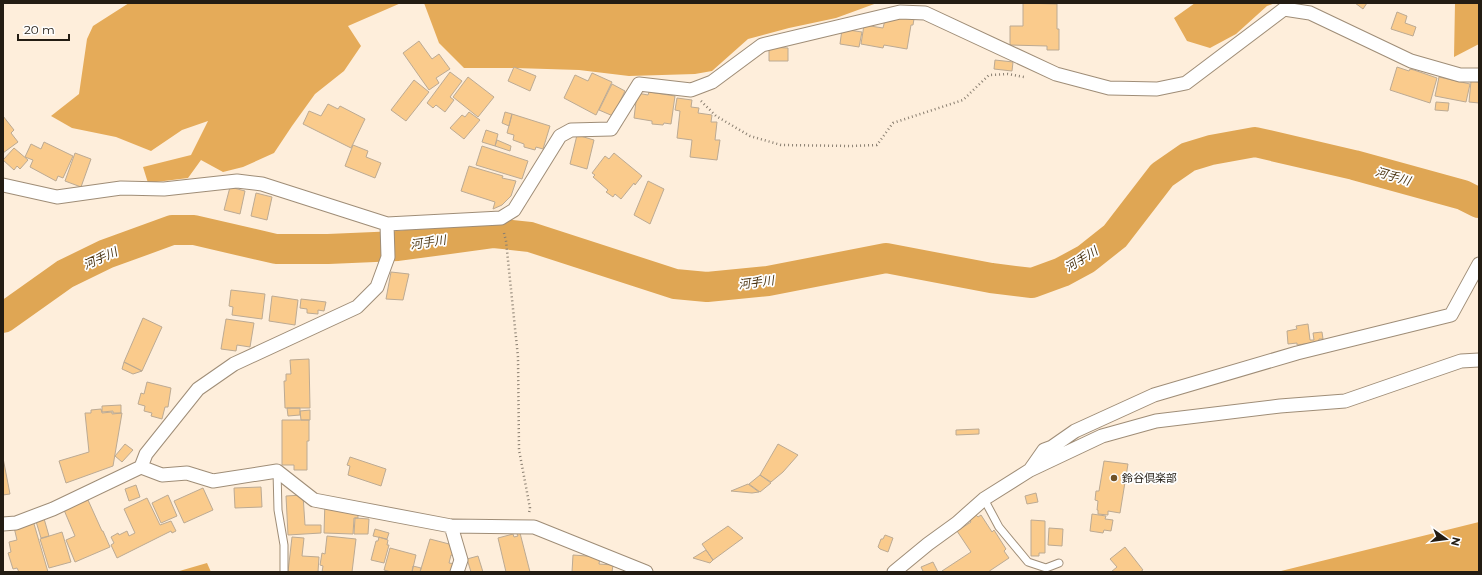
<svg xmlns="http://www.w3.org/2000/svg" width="1482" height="575" font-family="Montserrat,'Noto Sans JP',sans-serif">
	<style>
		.forest { fill: #e5ab59 }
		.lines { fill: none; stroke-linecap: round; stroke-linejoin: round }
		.river { stroke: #dfa654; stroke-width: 30 }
		.building { fill: #facb8c; stroke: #bcaa93 }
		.service-casing { stroke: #9f8d77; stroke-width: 9 }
		.minor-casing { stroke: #9f8d77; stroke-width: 15 }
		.path { stroke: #8a7f71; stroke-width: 2.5; stroke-dasharray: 1 3; stroke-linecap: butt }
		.service { stroke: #fff; stroke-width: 7 }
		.minor { stroke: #fff; stroke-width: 13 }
		.poi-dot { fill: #705126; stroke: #fefefe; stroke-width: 1.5 }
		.labels { text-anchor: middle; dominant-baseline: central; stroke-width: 3.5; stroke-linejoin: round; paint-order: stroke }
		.poi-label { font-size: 11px; fill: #231c13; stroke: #fefefe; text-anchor: start }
		.water-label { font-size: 12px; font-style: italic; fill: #4d3613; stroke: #fefefe }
	</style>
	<rect width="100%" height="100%" fill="#feeedb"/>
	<path class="forest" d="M 129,3 L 401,3 L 348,26 L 361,46 L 344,71 L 315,94 L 292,126 L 274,153 L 243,167 L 223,172 L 201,160 L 188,178 L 148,183 L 143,167 L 191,155 L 208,121 L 182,130 L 151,151 L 116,137 L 72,128 L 51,116 L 79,94 L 87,39 L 93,26 Z
		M 424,3 L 877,3 L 836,18 L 789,28 L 748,39 L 712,71 L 695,74 L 629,76 L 579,70 L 515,68 L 464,68 L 439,43 Z
		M 1195,3 L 1275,3 L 1267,6 L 1236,34 L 1210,48 L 1187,41 L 1174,18 Z
		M 1455,3 L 1479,3 L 1479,44 L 1454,57 Z
		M 1479,522 L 1479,572 L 1277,572 Z
		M 207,563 L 211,572 L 176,572 Z"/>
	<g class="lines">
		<path class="river" d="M 3,318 L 65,274 L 106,254 L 172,230 L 194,230 L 276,249 L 328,249 L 398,246 L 494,233 L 530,237 L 675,284 L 707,287 L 768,281 L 886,258 L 991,278 L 1032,283 L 1062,272 L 1086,259 L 1115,236 L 1162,175 L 1188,157 L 1211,150 L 1255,142 L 1354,165 L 1463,195 L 1479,203"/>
	</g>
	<path class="building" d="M 1023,3 L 1057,4 L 1057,29 L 1059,29 L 1059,50 L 1047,50 L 1047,46 L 1010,45 L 1010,26 L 1023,26 Z
		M 1355,3 L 1367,3 L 1363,9 Z
		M 1397,12 L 1407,16 L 1405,23 L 1416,27 L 1413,36 L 1391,29 Z
		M 896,17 L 914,19 L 913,25 L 911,25 L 907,49 L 884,45 L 883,48 L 861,44 L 864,25 L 883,28 L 885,20 Z
		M 842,29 L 862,32 L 859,47 L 840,44 Z
		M 419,41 L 432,59 L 439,54 L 450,69 L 436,78 L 439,83 L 429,90 L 403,53 Z
		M 769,47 L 788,48 L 788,61 L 769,61 Z
		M 995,60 L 1013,62 L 1012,71 L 994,69 Z
		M 514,67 L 536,76 L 530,91 L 508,81 Z
		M 1397,67 L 1409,71 L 1410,69 L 1414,70 L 1437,78 L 1430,103 L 1390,90 Z
		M 450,72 L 462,81 L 450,97 L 454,100 L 445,112 L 436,105 L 433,108 L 427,103 Z
		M 592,73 L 612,82 L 596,115 L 564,98 L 575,75 L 588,81 Z
		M 468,77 L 494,97 L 478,117 L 453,97 Z
		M 1439,77 L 1470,84 L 1466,102 L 1435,96 Z
		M 414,80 L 429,92 L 406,121 L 391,110 Z
		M 1471,81 L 1479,82 L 1479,103 L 1469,102 Z
		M 612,84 L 625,91 L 613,116 L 599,110 Z
		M 649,92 L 675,96 L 671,124 L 664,123 L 663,125 L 652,124 L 652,121 L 634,118 L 637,93 L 648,95 Z
		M 677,98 L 692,100 L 691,107 L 699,108 L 698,113 L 712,115 L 711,122 L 717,122 L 715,140 L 720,140 L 717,160 L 690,157 L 692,140 L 677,138 L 680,111 L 675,110 Z
		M 1436,102 L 1449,103 L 1448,111 L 1435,110 Z
		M 328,104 L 338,109 L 340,106 L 365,119 L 351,148 L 303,124 L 309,111 L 321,116 Z
		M 469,112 L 480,120 L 464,139 L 450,128 L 462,115 L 465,117 Z
		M 505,112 L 512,114 L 509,126 L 502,123 Z
		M 512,114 L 550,126 L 543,149 L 536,147 L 535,150 L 524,147 L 524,144 L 513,140 L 514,135 L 507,133 Z
		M 3,116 L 14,130 L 11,133 L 18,142 L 3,153 Z
		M 486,130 L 498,134 L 495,146 L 482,142 Z
		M 577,135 L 594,140 L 587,169 L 570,164 Z
		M 497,140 L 511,146 L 510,151 L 495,146 Z
		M 44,142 L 73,156 L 63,178 L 58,176 L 56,181 L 30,167 L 33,160 L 25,157 L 31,144 L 41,149 Z
		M 353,145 L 368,151 L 366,157 L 381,163 L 375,178 L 345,166 Z
		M 482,146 L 528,161 L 522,179 L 476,165 Z
		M 14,148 L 28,160 L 20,169 L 17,166 L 14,170 L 3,160 Z
		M 75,153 L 91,159 L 81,187 L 65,181 Z
		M 614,153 L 642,176 L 635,185 L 634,183 L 621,199 L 615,194 L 613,197 L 606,192 L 608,190 L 593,177 L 595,175 L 592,173 L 605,156 L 609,159 Z
		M 469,166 L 503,176 L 502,178 L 516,181 L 511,196 L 502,205 L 493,209 L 495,202 L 461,191 Z
		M 648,181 L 664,189 L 650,224 L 634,215 Z
		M 230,187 L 245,191 L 240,214 L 224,210 Z
		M 256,193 L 272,197 L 267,220 L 251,216 Z
		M 391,272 L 409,274 L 403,300 L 386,299 Z
		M 231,290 L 265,294 L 262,319 L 232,315 L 233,307 L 229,306 Z
		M 272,296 L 298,300 L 295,325 L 269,321 Z
		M 301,299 L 326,302 L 324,311 L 318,310 L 318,314 L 307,313 L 307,309 L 300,308 Z
		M 143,318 L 162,327 L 142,371 L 124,362 Z
		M 226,319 L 254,323 L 250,347 L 237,345 L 236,351 L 221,349 Z
		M 1308,324 L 1310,340 L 1314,340 L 1313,333 L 1322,332 L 1323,339 L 1319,339 L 1319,342 L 1297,345 L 1297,343 L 1288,344 L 1287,331 L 1297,329 L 1296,326 Z
		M 309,359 L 310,408 L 285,408 L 284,381 L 286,381 L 286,374 L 291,374 L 290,360 Z
		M 124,362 L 142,371 L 133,374 L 122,369 Z
		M 147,382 L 171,388 L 168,407 L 165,407 L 162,419 L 151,416 L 152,413 L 144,411 L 145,406 L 138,404 L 141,393 L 144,394 Z
		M 121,405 L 121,413 L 113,413 L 113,411 L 102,412 L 102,406 Z
		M 287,408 L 300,408 L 300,415 L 288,416 Z
		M 101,409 L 102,413 L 112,412 L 112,414 L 122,413 L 113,466 L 66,483 L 59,461 L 89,452 L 85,413 L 91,413 L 91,410 Z
		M 310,410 L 310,420 L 301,420 L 300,411 Z
		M 282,420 L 309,420 L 309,441 L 307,441 L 307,470 L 294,470 L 294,465 L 282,465 Z
		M 979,429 L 979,434 L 956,435 L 956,430 Z
		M 125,444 L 133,450 L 122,462 L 115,456 Z
		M 778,444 L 798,455 L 783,472 L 771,482 L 760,475 Z
		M 350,457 L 386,469 L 381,486 L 348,475 L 350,466 L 347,465 Z
		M 3,458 L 10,494 L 3,495 Z
		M 1104,461 L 1128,464 L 1120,513 L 1108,511 L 1108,515 L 1098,514 L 1098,510 L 1097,510 L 1098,501 L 1095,500 L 1096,491 L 1099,491 Z
		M 760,475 L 771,483 L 760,492 L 749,484 Z
		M 748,484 L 759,492 L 752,493 L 731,491 Z
		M 136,485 L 140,497 L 129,501 L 125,489 Z
		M 261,487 L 262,507 L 235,508 L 234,488 Z
		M 203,488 L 213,510 L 184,523 L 174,501 Z
		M 1036,493 L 1038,502 L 1027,504 L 1025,496 Z
		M 168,495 L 177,516 L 161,523 L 152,503 Z
		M 303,495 L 305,525 L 321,525 L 321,533 L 288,535 L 286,496 Z
		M 147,498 L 160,525 L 171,521 L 176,531 L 172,533 L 171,531 L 117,558 L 111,545 L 114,543 L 111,537 L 118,533 L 119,535 L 127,531 L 129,536 L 135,533 L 124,509 Z
		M 88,500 L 102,531 L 103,531 L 110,547 L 75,562 L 66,540 L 75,536 L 64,510 Z
		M 325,500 L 358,504 L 358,518 L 354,518 L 353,534 L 324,533 Z
		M 1092,514 L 1106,516 L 1105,519 L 1113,520 L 1111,531 L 1104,530 L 1103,533 L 1090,531 Z
		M 43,515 L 49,536 L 41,538 L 35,518 Z
		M 976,515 L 978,517 L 981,515 L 992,532 L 994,530 L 1006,549 L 1004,551 L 1009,558 L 988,572 L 942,572 L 942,571 L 971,552 L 957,531 L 971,522 L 969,519 Z
		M 32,517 L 48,572 L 19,572 L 17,568 L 13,569 L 8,553 L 11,552 L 9,542 L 17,540 L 13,523 Z
		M 355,518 L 369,519 L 368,534 L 354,534 Z
		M 1031,520 L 1045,521 L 1045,553 L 1039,553 L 1039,556 L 1031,556 Z
		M 728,526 L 743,538 L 713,560 L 702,544 Z
		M 1049,528 L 1063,529 L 1062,546 L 1048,545 Z
		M 375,529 L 389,533 L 387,539 L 373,536 Z
		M 62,532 L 71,562 L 49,568 L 40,539 Z
		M 520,533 L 530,572 L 506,572 L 498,538 L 513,534 L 514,537 L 518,536 L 517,534 Z
		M 885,535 L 893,538 L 888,552 L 880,549 L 878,547 L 881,539 L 883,539 Z
		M 327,536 L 356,539 L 352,572 L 322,572 L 323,566 L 320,565 L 322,553 L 325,554 Z
		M 292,537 L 304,538 L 302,556 L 319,557 L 318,572 L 288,572 Z
		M 379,537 L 388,540 L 387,545 L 389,545 L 384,563 L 371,560 L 376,541 L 378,541 Z
		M 430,539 L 453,545 L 456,556 L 451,555 L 449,563 L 456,564 L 454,572 L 420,572 Z
		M 1125,547 L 1143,570 L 1140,572 L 1111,572 L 1117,567 L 1110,559 Z
		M 390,548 L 416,555 L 412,572 L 391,572 L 384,570 Z
		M 706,550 L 713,560 L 710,563 L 693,558 Z
		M 573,555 L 600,557 L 599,564 L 613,565 L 612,572 L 572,572 Z
		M 478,556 L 483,572 L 471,572 L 467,559 Z
		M 933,562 L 938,572 L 921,572 L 923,571 L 921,567 Z
		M 413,566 L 421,568 L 420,572 L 412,572 Z"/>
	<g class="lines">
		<g class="service-casing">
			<path id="service" d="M 277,471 L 278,510 L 284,545 L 284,572
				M 984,499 L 999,527 L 1028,562 L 1046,568 L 1059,563"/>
		</g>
		<g class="minor-casing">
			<path id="minor" d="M 3,185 L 57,197 L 121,188 L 164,189 L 237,181 L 262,184 L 387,224 L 501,218 L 514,210 L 560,136 L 571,130 L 611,129 L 639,84 L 691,90 L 712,82 L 762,45 L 900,12 L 925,13 L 1056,74 L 1109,88 L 1157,89 L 1186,83 L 1284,9 L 1310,13 L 1411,61 L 1460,75 L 1479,75
				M 141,467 L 146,454 L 198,389 L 234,364 L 357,307 L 377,287 L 388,257 L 387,224
				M 1030,470 L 1044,450 L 1052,447 L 1075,431 L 1154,395 L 1297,353 L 1451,315 L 1479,264
				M 3,524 L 16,523 L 53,509 L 141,467 L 162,475 L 187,473 L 213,481 L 277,471 L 314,500 L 451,526 L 534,527 L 646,572
				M 451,526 L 461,560 L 457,572
				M 894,572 L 928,544 L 957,523 L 984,499 L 1030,470 L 1102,436 L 1156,421 L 1280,406 L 1345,401 L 1461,361 L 1479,360"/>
		</g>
		<path class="path" d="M 701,101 L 716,116 L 750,136 L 781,145 L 851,146 L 877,145 L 893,123 L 963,100 L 989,75 L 1008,74 L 1024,77
			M 504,233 L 506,241 L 518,357 L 519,450 L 530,508 L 529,513"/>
		<use href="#service" class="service"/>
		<use href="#minor" class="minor"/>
	</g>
	<circle class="poi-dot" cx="1114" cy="478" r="4"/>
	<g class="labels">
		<g class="poi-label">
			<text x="1122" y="478">鈴谷倶楽部</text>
		</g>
		<g class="water-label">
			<text transform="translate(1393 176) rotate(16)">河手川</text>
			<text transform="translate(428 242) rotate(-8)">河手川</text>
			<text transform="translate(100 258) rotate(-24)">河手川</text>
			<text transform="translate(1081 259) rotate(-32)">河手川</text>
			<text transform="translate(756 282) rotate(-7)">河手川</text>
		</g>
	</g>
	<rect width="1482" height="575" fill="none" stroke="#231c13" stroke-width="8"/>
	<g transform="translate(1446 539) rotate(104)" stroke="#fefefe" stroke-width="3" paint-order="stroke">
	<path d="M0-3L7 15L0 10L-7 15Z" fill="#231c13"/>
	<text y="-6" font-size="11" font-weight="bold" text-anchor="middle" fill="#231c13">N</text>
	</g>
	<path d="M18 34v6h51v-6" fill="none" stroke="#231c13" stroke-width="2"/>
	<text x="24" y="34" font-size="12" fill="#231c13" stroke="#fefefe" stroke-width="3" paint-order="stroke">20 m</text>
</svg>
